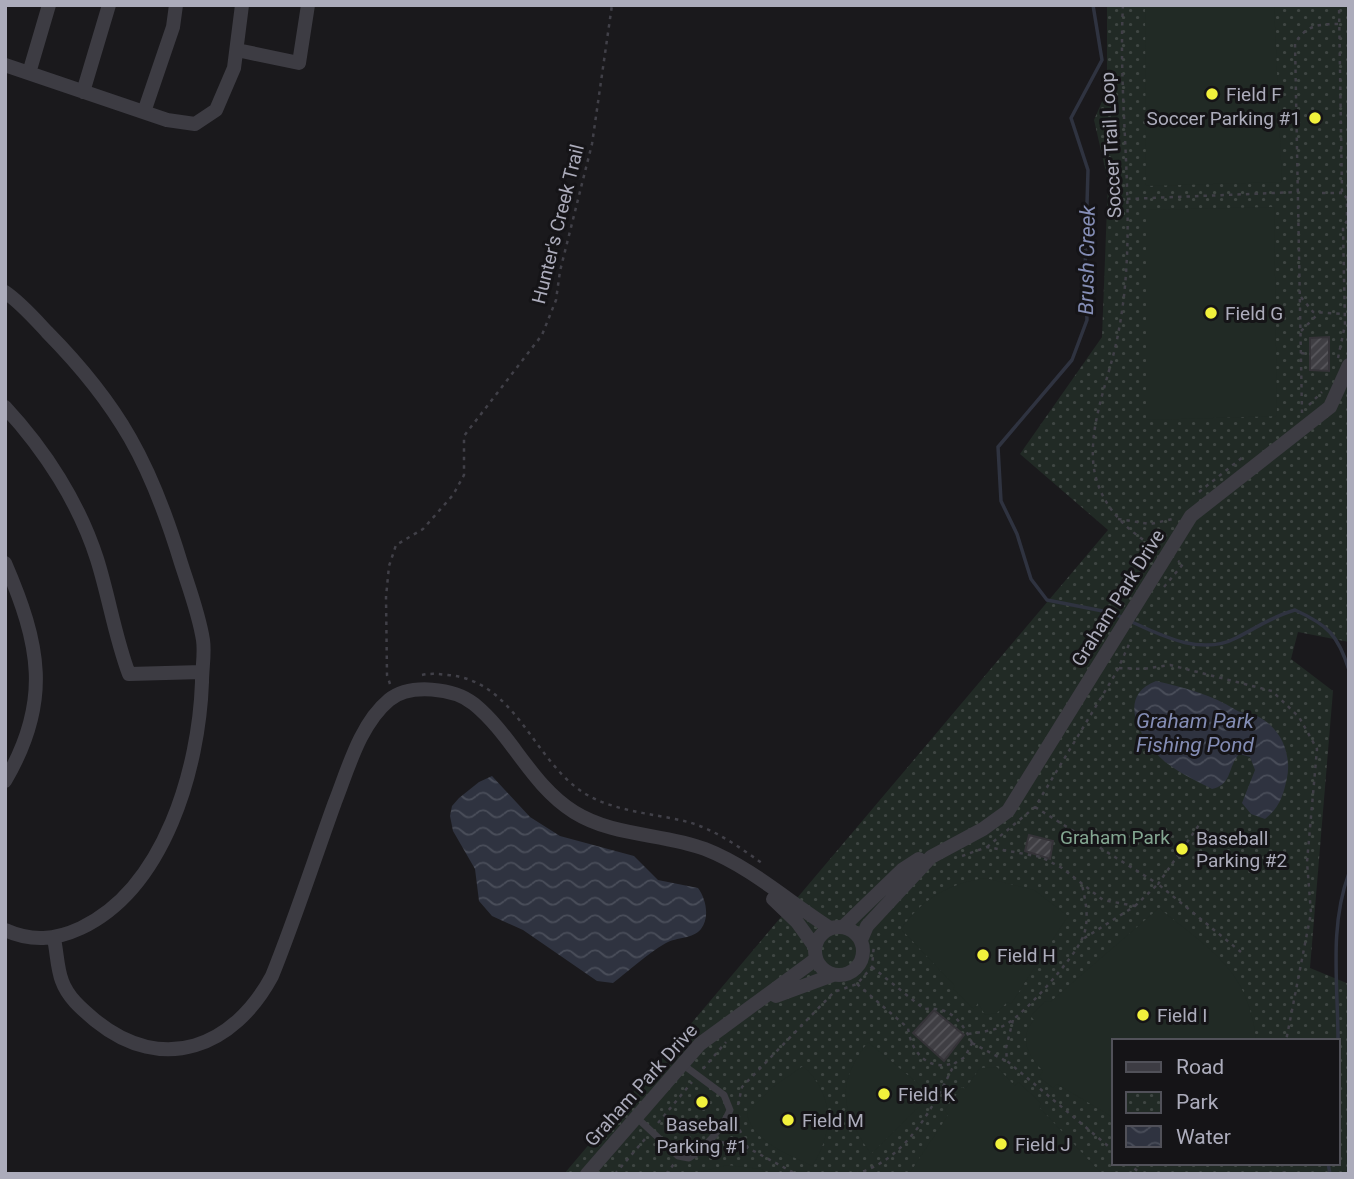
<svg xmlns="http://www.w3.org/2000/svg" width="1354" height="1179" font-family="Roboto,sans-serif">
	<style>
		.park { fill: url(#park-dots); fill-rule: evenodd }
		.pitch { fill: #212a25 }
		.water { fill: url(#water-waves) }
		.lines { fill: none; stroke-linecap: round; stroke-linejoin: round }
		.stream { stroke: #2f3340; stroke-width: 3.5 }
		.building { fill: url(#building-hatch); stroke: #353338; stroke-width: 2 }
		.path { stroke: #414048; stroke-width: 2.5; stroke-dasharray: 3.5 5; stroke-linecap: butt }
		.lane { stroke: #3d3c43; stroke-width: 7 }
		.street { stroke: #3d3c43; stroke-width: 14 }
		.poi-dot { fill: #f1f13c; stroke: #151417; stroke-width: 2.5 }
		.labels { text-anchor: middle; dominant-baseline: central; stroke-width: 6; stroke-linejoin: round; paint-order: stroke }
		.poi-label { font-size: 19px; fill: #acacbb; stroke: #151417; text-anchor: start }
		.street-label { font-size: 19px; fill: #acacbb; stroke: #151417 }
		.park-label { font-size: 19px; fill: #83a691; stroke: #151417 }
		.water-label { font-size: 21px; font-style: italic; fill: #848db5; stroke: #151417 }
	</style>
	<defs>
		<pattern id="park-dots" width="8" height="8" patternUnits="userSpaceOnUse" patternTransform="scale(1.75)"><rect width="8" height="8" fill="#212a25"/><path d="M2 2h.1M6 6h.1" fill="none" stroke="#3f4643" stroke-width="1.8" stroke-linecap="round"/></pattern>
		<pattern id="water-waves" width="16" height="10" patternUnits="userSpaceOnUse" patternTransform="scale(1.75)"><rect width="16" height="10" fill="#2f3340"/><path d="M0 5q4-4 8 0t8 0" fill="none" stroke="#4a4e5a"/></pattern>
		<pattern id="building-hatch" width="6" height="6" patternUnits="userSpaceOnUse" patternTransform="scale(1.75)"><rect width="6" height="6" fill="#3f3e43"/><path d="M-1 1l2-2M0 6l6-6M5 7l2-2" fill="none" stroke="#58575c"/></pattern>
	</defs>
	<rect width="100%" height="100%" fill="#1a191c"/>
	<path class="park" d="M 1107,5 L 1349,5 L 1349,642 L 1298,632 L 1291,659 L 1333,691 L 1310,968 L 1349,984 L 1349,1174 L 564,1174 L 1108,530 L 1020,454 L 1102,337 L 1108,181 L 1094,120 L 1107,90 ZM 1114,1041 L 1338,1041 L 1338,1163 L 1114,1163 Z"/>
	<path class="pitch" d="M 1145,5 L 1274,5 L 1282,182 L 1146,186 Z
		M 1274,207 L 1277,416 L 1146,420 L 1146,210 Z
		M 985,878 L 1034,890 L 1068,916 L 1011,1004 L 1007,1002 L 997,1013 L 985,1015 L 978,1003 L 974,1009 L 953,989 L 955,986 L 901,929 C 922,899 948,884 985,878 Z
		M 1159,908 C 1210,950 1249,969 1256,1041 L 1114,1041 L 1114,1118 L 1057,1084 L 1053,1088 L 1039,1077 L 1043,1071 C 1028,1055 1018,1039 1034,1020 L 1031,1016 L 1045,1001 L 1050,1002 Z
		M 868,1042 L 921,1086 L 922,1104 L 871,1154 C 841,1111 835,1085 868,1042 Z
		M 803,1066 C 834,1094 835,1131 812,1166 C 788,1154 752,1142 747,1113 L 773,1087 Z
		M 997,1067 L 1015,1086 L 1018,1082 L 1041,1103 L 1039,1107 L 1102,1174 L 909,1174 L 948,1115 L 945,1110 L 962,1087 L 965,1089 L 980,1068 Z
		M 727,1165 L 761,1169 L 768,1174 L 693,1174 Z"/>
	<path class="water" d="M 1156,681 C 1185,688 1211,694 1236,710 C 1242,714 1250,712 1257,716 C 1280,727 1292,753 1287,778 C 1283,796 1280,807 1265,819 L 1251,814 L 1242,803 L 1255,770 L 1250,757 L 1239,754 C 1227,768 1233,784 1212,789 C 1197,781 1181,774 1168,764 C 1143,745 1113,697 1156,681 Z
		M 492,776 L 530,817 L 560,836 L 634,856 L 658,880 L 698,888 C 706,899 710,917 701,929 C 693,939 677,937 666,943 C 647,954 630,970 613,983 L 597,981 L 523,930 L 492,916 L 479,901 L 475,869 L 453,831 L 450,816 L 452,806 L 459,798 L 479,782 Z"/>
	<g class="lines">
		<path class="stream" d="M 1093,5 L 1102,60 L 1071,118 L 1088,170 L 1085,272 L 1087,320 L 1072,360 L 998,447 L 1001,501 L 1017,534 L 1031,579 L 1047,600 L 1113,613 L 1125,619
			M 1132,622 C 1162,636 1202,656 1236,638 C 1256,628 1273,616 1295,610 C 1328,625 1338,635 1349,670
			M 1338,1041 C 1338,984 1329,927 1349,873
			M 1328,1163 L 1330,1174"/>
	</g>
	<path class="building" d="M 1329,337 L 1329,371 L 1310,370 L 1310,338 Z
		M 1029,835 L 1053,841 L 1050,859 L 1025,851 Z
		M 934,1010 L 964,1035 L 944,1061 L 913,1033 Z"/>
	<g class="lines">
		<path class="path" d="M 1123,5 C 1117,119 1141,232 1116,344 C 1107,384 1086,433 1095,474 C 1103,509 1128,531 1157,549
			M 1322,193 L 1342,193
			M 1127,199 L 1298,192
			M 1301,297 L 1313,312 L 1345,314
			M 1301,331 L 1318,314
			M 1301,353 L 1310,354
			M 1338,358 L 1345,325 L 1343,227 L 1347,221 L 1347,198 L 1342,193 L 1339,5
			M 1309,405 L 1322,392
			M 1302,413 L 1295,43 C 1307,25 1318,24 1339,24
			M 1199,492 L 1243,457
			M 1118,519 L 1150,524 L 1173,519
			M 1164,587 L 1183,564 L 1178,561
			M 1119,668 L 1143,669 L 1170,665 L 1272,691 L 1299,717 L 1317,749 L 1307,862 L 1311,913 L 1286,1041
			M 422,675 C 431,673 439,674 448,675 C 515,681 532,757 581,791 C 612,812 653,813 688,822 C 714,829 741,848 763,864
			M 390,684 L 387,675 L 386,597 L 389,566 L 396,545 L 423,529 L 453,495 L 464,475 L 464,436 L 542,335 L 556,300 L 560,271 L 592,144 L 612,5
			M 1035,807 L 1158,884 L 1199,825
			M 987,847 L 1035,807 L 1116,673 L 1131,640
			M 962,856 L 987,847 L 1041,857 L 1062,868 L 1103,900 L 1135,906 L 1083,939
			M 1135,906 L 1158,884 L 1241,952
			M 872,967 L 924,1009 C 950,1006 962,1021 972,1043
			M 857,984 L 908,1028 C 911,1052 928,1072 954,1063
			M 1013,1020 L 1006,1048 L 1007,1061 L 1114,1151
			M 968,1034 C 981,1032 994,1031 1005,1025 C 1024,1015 1073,959 1082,939 C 1090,923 1086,902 1082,885
			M 972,1043 L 1006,1061
			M 703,1069 L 726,1042
			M 738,1105 L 742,1087 L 834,992 L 857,984 L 872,967 L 874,944
			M 736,1122 L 748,1148 L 796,1174
			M 658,1123 L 692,1082
			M 721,1142 L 748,1148
			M 1128,1163 L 1141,1174
			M 1282,1163 L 1284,1174
			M 615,1174 L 645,1139
			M 666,1174 L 674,1164
			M 855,1174 C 907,1160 933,1107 955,1063 L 965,1057 L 972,1043"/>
		<path class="lane" d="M 636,1117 L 678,1156 L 689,1158 C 705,1149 723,1127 730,1110 L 724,1095 L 682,1064"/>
		<path class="street" d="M 237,50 L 299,63 L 308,5
			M 5,65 L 167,120 L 195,124 L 216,110 L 234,68 L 242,5
			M 29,73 L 49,5
			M 83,92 L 109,5
			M 144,112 L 173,27 L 176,5
			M 5,292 C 21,303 34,318 47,332 C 120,406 151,464 181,563 C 189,588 199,614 203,640 C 205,653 202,669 202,682 C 199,768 165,888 81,928 C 55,940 32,942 5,930
			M 5,407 C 45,450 79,503 97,559 C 109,597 115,637 129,674 L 202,672
			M 5,563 C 40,644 52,701 5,781
			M 773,899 L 797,922 L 815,947
			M815 951a24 24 0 1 1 48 0a24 24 0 1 1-48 0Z
			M 843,927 L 902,870 L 919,859
			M 54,939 C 57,952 57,968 62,981 C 68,998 83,1010 96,1021 C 163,1075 234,1047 272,976 C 295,919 314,860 335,802 C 348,769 360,724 389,700 C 410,683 454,688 474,704 C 513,736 530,784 574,812 C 614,837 663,833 705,849 C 751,867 789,902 830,928
			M 861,940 L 867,926 L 931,857 L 983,829 L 1008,811 L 1191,516 L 1330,407 L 1349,365
			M 776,996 L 833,975
			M 587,1174 L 700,1044 L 816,959"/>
	</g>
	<g class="poi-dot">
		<circle cx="1212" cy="94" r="7"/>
		<circle cx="1315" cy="118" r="7"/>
		<circle cx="1211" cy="313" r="7"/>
		<circle cx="1182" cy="849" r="7"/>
		<circle cx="983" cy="955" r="7"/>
		<circle cx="1143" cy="1015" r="7"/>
		<circle cx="884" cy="1094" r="7"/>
		<circle cx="702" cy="1102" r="7"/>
		<circle cx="788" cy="1120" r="7"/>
		<circle cx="1001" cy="1144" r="7"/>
	</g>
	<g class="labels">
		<g class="poi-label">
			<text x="1226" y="94">Field F</text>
			<text x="1301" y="118" text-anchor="end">Soccer Parking #1</text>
			<text x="1225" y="313">Field G</text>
			<text x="1196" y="838">Baseball<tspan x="1196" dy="22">Parking #2</tspan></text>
			<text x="997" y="955">Field H</text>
			<text x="1157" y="1015">Field I</text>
			<text x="898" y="1094">Field K</text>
			<text x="802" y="1120">Field M</text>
			<text x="702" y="1124" text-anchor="middle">Baseball<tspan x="702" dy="22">Parking #1</tspan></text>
			<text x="1015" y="1144">Field J</text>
		</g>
		<g class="street-label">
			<text transform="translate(1111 145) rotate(-93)">Soccer Trail Loop</text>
			<text transform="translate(558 224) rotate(-76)">Hunter's Creek Trail</text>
			<text transform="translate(1118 598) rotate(-58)">Graham Park Drive</text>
			<text transform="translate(641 1085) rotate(-48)">Graham Park Drive</text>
		</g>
		<g class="park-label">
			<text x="1115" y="837">Graham Park</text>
		</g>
		<g class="water-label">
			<text transform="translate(1087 260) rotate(-89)">Brush Creek</text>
			<text x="1195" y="721">Graham Park<tspan x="1195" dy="24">Fishing Pond</tspan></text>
		</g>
	</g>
	<rect width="1354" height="1179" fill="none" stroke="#acacbb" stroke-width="14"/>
	<rect x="1112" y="1039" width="228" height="126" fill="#151417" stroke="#515159" stroke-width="2"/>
	<rect x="1126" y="1062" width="35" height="10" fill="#3d3c43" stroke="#515159" stroke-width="2"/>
	<text x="1176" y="1074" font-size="21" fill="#acacbb">Road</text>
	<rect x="1126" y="1092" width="35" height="21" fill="url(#park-dots)" stroke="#515159" stroke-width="2"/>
	<text x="1176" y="1109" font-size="21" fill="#acacbb">Park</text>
	<rect x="1126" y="1126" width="35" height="21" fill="url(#water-waves)" stroke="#515159" stroke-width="2"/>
	<text x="1176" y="1144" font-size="21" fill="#acacbb">Water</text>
</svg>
